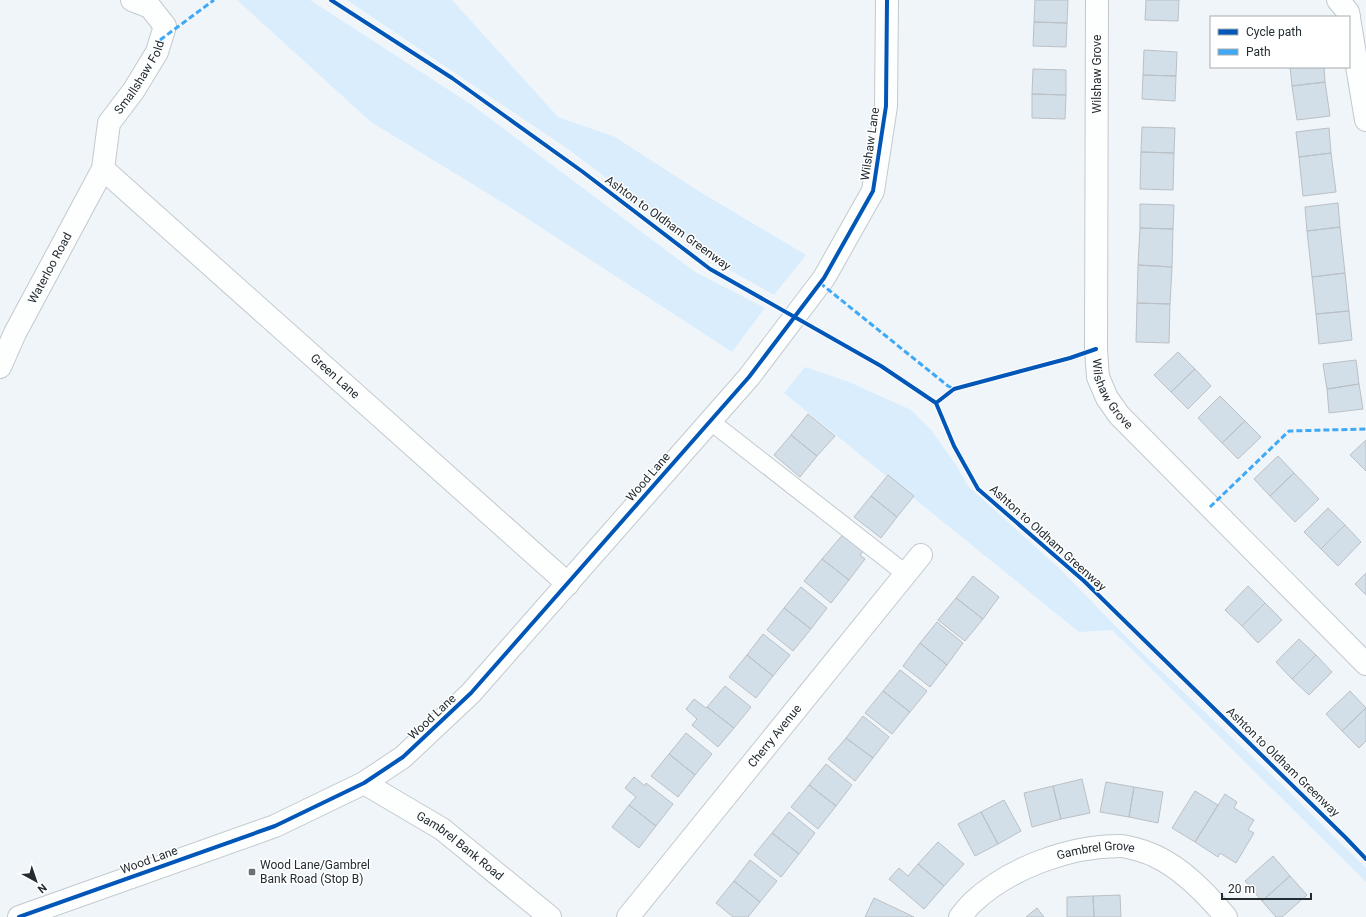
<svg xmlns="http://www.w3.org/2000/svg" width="1366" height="917" font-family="Roboto,sans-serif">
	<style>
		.green { fill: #d9edfc }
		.building { fill: #d3dfe8; stroke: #bac0c5 }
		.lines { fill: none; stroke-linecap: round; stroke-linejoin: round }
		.lane-casing { stroke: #c2c9ce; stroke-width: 19 }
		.street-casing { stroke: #c2c9ce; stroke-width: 24 }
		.lane { stroke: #fdfefe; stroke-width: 17 }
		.street { stroke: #fdfefe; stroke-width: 22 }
		.quiet { stroke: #3fa9f5; stroke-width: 3; stroke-dasharray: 6 3; stroke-linecap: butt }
		.cycleway-casing { stroke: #fff; stroke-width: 6 }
		.cycleway { stroke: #0057b8; stroke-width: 4 }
		.poi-dot { fill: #6b7277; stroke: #fff; stroke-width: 1.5 }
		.labels { text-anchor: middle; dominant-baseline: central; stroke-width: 3; stroke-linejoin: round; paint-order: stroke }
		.street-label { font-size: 12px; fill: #232c31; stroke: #fff }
		.poi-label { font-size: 12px; fill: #232c31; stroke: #fff; text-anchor: start }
	</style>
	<rect width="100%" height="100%" fill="#f0f5fa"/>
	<path class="green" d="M 237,0 L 310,0 L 472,105 L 695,272 L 765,308 L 732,352 L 505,204 L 371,122 Z
		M 347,0 L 452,0 L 558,117 L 615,137 L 700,192 L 806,255 L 774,295 L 719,264 L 568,149 Z
		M 805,367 L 849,382 L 911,410 L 931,430 L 956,465 L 968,486 L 1061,570 L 1136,647 L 1278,781 L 1364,866 L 1366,868 L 1366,882 L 1112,630 L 1079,632 L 784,393 Z"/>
	<path class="building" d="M 1035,0 L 1068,0 L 1067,23 L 1034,22 Z
		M 1146,0 L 1179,0 L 1178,21 L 1145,20 Z
		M 1034,22 L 1067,23 L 1066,47 L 1033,46 Z
		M 1144,50 L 1177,52 L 1176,76 L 1143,75 Z
		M 1290,67 L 1324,67 L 1325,82 L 1292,86 Z
		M 1033,69 L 1066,70 L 1066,95 L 1032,94 Z
		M 1143,75 L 1176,76 L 1175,101 L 1142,99 Z
		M 1325,82 L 1330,116 L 1297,120 L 1292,86 Z
		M 1032,94 L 1066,95 L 1065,119 L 1032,118 Z
		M 1142,127 L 1175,128 L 1174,153 L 1141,152 Z
		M 1329,128 L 1331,153 L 1299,157 L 1296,132 Z
		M 1141,152 L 1174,153 L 1173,190 L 1140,189 Z
		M 1331,153 L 1336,192 L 1303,196 L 1299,157 Z
		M 1338,203 L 1340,227 L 1307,231 L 1305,207 Z
		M 1140,204 L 1174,205 L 1173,229 L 1140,228 Z
		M 1340,227 L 1345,273 L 1312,277 L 1307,231 Z
		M 1140,228 L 1173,229 L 1172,267 L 1138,265 Z
		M 1138,265 L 1172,267 L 1170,304 L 1137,303 Z
		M 1345,273 L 1349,311 L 1316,314 L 1312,277 Z
		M 1137,303 L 1170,304 L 1169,343 L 1136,342 Z
		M 1349,311 L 1352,340 L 1319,344 L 1316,314 Z
		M 1178,352 L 1195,369 L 1171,392 L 1154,375 Z
		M 1356,360 L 1359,384 L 1327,389 L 1323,364 Z
		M 1195,369 L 1211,386 L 1188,409 L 1171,392 Z
		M 1359,384 L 1363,409 L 1329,413 L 1327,389 Z
		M 1220,396 L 1245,421 L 1222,443 L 1198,418 Z
		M 808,414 L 835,436 L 817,456 L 791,435 Z
		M 1245,421 L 1261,437 L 1238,459 L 1222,443 Z
		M 791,435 L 817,456 L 800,477 L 774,455 Z
		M 1366,440 L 1366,471 L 1350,455 Z
		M 1278,456 L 1294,473 L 1270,496 L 1254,479 Z
		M 1294,473 L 1319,499 L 1295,522 L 1270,496 Z
		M 888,475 L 914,496 L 897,517 L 871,496 Z
		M 871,496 L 897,517 L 881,538 L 854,517 Z
		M 1328,508 L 1345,525 L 1321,549 L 1304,532 Z
		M 1345,525 L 1361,542 L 1338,566 L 1321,549 Z
		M 845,532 L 866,548 L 860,555 L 865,559 L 849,580 L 822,559 Z
		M 822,559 L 849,580 L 831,603 L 804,581 Z
		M 1366,573 L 1366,595 L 1355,584 Z
		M 973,576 L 999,597 L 983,619 L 956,598 Z
		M 1248,586 L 1265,603 L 1242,626 L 1225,610 Z
		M 801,587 L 827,608 L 811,629 L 784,608 Z
		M 956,598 L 983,619 L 965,641 L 938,620 Z
		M 1265,603 L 1282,620 L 1258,643 L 1242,626 Z
		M 784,608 L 811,629 L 793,651 L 767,630 Z
		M 937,622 L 963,643 L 947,665 L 920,643 Z
		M 763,634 L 790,655 L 773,676 L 747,655 Z
		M 1299,639 L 1316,655 L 1292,679 L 1276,662 Z
		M 920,643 L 947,665 L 930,687 L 903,666 Z
		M 747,655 L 773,676 L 756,698 L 729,677 Z
		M 1316,655 L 1332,672 L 1309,695 L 1292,679 Z
		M 900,670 L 927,691 L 910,712 L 883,691 Z
		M 725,686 L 751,707 L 734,728 L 707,707 Z
		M 883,691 L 910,712 L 892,734 L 865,713 Z
		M 1350,691 L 1366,708 L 1342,731 L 1326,714 Z
		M 694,699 L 706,708 L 707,707 L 734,728 L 718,747 L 692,725 L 697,719 L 686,709 Z
		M 1366,708 L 1366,741 L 1359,748 L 1342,731 Z
		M 863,716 L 889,737 L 873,758 L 846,738 Z
		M 686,733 L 712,754 L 695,775 L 669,754 Z
		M 846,738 L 873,758 L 855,781 L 828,759 Z
		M 669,754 L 695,775 L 678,797 L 651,776 Z
		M 826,764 L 852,785 L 836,806 L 809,785 Z
		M 634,777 L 645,786 L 646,783 L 673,804 L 656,826 L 629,805 L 636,797 L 625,788 Z
		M 1082,779 L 1090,813 L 1061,819 L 1053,786 Z
		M 1106,782 L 1134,787 L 1129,817 L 1100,812 Z
		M 809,785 L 836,806 L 818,829 L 791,807 Z
		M 1053,786 L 1061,819 L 1032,827 L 1024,793 Z
		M 1134,787 L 1163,792 L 1158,823 L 1129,817 Z
		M 1195,791 L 1218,805 L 1195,842 L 1172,828 Z
		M 1225,794 L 1237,802 L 1234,808 L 1254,820 L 1248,830 L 1254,833 L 1236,863 L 1220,853 L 1218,857 L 1195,842 Z
		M 1004,800 L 1021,831 L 998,844 L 981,812 Z
		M 629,805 L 656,826 L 639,848 L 612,827 Z
		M 789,812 L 815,833 L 799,854 L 772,833 Z
		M 981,812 L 998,844 L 975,856 L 958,824 Z
		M 772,833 L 799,854 L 781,877 L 754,855 Z
		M 938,842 L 964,864 L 944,886 L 918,864 Z
		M 1273,856 L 1290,876 L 1262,901 L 1245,881 Z
		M 750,860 L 777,881 L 760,902 L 734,881 Z
		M 918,864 L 944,886 L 924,909 L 889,879 L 899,868 L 908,876 Z
		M 1290,876 L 1307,895 L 1282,917 L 1276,917 L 1262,901 Z
		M 734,881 L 760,902 L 748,917 L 733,917 L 716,903 Z
		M 1120,895 L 1121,917 L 1094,917 L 1093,896 Z
		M 1093,896 L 1094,917 L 1067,917 L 1067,897 Z
		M 874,898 L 914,917 L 865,917 Z
		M 1037,908 L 1044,917 L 1026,917 Z"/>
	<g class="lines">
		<g class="lane-casing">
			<path id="lane" d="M 710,421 L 906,574"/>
		</g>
		<g class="street-casing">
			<g id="street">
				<path id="s1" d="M 1097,0 L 1096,349 L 1098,377 L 1107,398 L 1119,415 L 1366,664"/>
				<path d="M 1338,0 L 1348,12 L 1349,17"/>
				<path d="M 1349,18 L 1366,120"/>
				<path id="s2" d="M 103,169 L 568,584"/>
				<path id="s3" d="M 0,367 L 15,333 L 103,169 L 109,123 L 134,90 L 157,52 L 165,26 L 150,7 L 132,0"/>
				<path id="s4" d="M 364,783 L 442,829 L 550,917"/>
				<path d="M 19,917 L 275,826 L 364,783 L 403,757 L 471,693 L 749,377 L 824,278 L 873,191 L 886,106 L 887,0"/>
				<path id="s5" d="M 628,917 L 921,555"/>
				<path id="s6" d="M 960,917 C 964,912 968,907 972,903 C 1009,868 1069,846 1120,846 C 1127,846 1147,852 1155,856 C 1183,869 1206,893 1226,917"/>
			</g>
		</g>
		<use href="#lane" class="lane"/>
		<use href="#street" class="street"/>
		<path class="quiet" d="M 160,40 L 214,0
			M 820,283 L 948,386 L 954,389
			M 1210,507 L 1289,431 L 1366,429"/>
		<g class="cycleway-casing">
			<path id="cycleway" d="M 331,0 L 452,78 L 583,172 L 710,269 L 881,366 L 936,403 L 954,446 L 978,489 L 1084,581 L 1346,838 L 1366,859
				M 936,403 L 954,389 L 1070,358 L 1096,349
				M 19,917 L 275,826 L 364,783 L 403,757 L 471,693 L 749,377 L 824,278 L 873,191 L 886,106 L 887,0"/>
		</g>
		<use href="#cycleway" class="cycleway"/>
	</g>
	<rect class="poi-dot" x="248" y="868" width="8" height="8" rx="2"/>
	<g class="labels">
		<g class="street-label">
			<text transform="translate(1097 74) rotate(-90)">Wilshaw Grove</text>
			<text stroke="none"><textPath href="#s3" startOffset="325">Smallshaw Fold</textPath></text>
			<text transform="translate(870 144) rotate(-82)">Wilshaw Lane</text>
			<text transform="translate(668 223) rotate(36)">Ashton to Oldham Greenway</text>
			<text stroke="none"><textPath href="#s3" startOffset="111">Waterloo Road</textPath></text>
			<text stroke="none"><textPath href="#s2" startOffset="311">Green Lane</textPath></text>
			<text stroke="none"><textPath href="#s1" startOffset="398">Wilshaw Grove</textPath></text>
			<text transform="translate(648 477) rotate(-49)">Wood Lane</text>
			<text transform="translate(1048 538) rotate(42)">Ashton to Oldham Greenway</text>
			<text transform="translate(432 717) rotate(-43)">Wood Lane</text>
			<text stroke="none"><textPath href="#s5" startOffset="233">Cherry Avenue</textPath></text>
			<text transform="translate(1283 762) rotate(44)">Ashton to Oldham Greenway</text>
			<text stroke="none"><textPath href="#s4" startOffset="115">Gambrel Bank Road</textPath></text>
			<text stroke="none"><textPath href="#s6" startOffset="156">Gambrel Grove</textPath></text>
			<text transform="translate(149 860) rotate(-20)">Wood Lane</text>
		</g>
		<g class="poi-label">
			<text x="260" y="865">Wood Lane/Gambrel<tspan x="260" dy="14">Bank Road (Stop B)</tspan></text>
		</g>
	</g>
	<rect x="1210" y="16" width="140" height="52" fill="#ffffff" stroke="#a7abad"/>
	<rect x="1218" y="29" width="20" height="6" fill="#0057b8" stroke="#a7abad"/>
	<text x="1246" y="36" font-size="12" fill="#232c31">Cycle path</text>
	<rect x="1218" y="49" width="20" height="6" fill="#3fa9f5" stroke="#a7abad"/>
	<text x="1246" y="56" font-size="12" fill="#232c31">Path</text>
	<g transform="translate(36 881) rotate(140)" stroke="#ffffff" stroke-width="3" paint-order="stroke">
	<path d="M0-3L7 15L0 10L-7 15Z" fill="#232c31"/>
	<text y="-6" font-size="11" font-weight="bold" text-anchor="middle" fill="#232c31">N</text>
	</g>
	<path d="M1222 893v6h89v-6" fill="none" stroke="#232c31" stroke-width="2"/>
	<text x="1228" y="893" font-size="12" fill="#232c31" stroke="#ffffff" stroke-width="3" paint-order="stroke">20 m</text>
</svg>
